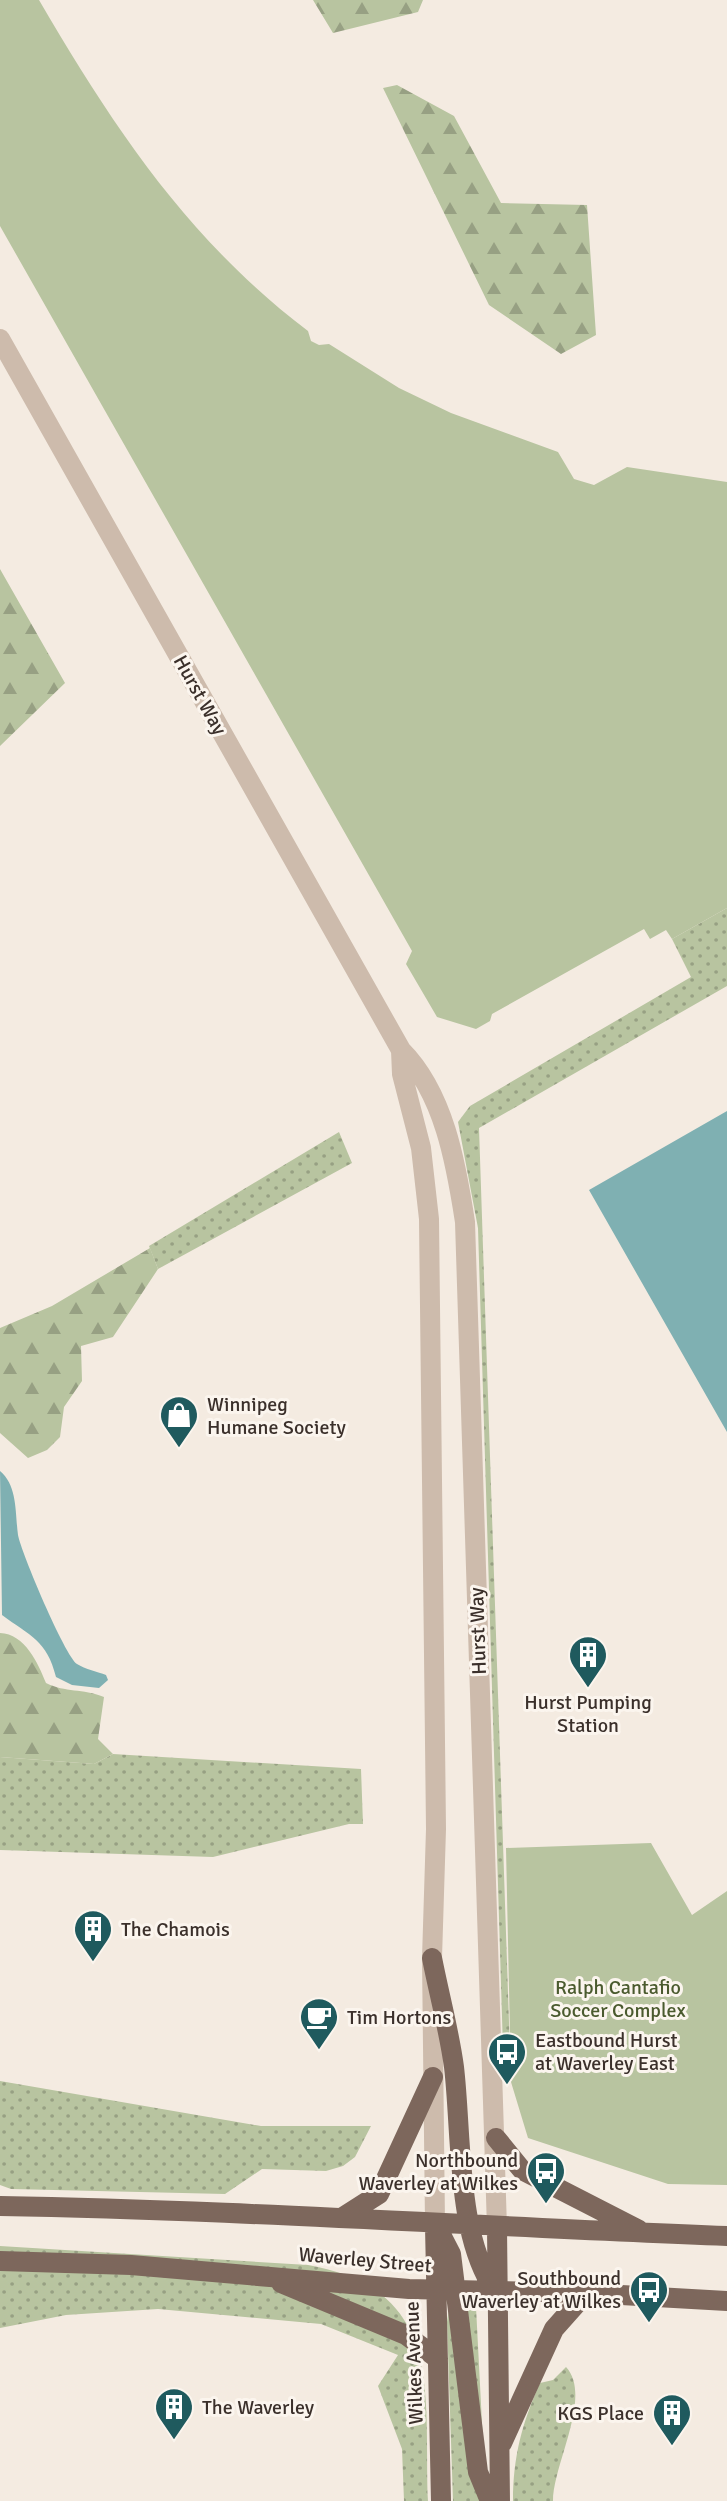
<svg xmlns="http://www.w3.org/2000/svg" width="727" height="2501" font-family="Signika,sans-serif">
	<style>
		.grass { fill: url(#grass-dots) }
		.forest { fill: url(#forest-firs) }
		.park { fill: #b8c4a0 }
		.water { fill: #7fb0b2 }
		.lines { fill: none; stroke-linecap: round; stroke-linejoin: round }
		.minor { stroke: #cdbbac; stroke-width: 20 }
		.major { stroke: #7d675c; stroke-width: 20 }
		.labels { text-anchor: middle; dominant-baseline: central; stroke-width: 6; stroke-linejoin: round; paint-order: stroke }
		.street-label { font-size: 20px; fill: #3b302b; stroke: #fbf5ee }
		.poi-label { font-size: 20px; fill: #3b302b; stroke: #fbf5ee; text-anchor: start }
		.park-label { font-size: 20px; fill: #4a5a2e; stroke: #fbf5ee }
	</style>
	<defs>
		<pattern id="grass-dots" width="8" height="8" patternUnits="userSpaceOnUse" patternTransform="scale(2)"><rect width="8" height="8" fill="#b8c4a0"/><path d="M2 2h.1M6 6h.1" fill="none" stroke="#97a083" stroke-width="1.8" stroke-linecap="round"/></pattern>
		<pattern id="forest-firs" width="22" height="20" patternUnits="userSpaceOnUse" patternTransform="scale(2)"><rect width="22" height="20" fill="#b8c4a0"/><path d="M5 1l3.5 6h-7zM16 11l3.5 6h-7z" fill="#97a083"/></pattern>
	</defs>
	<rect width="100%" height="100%" fill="#f4ebe1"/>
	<path class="grass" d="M 727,908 L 727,986 L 479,1128 L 511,2082 L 504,2082 L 478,1228 L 458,1122 L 470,1106 L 691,977 L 672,939 Z
		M 339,1132 L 352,1163 L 158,1269 L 149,1246 Z
		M 113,1754 L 361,1769 L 363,1824 L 349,1824 L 213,1857 L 0,1850 L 0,1757 L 94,1764 Z
		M 0,2081 L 261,2126 L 371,2126 L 355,2157 L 343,2166 L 326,2171 L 262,2169 L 225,2194 L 11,2189 L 0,2185 Z
		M 0,2246 L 308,2265 C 445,2289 424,2392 428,2501 L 404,2501 L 402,2449 L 378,2386 L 398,2355 L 321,2324 L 158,2309 L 66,2315 L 0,2328 Z
		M 476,2307 L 486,2501 L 453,2501 L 447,2322 L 449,2309 Z
		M 566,2367 C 593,2396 553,2464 553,2501 L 513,2501 C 513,2457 522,2423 540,2383 L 553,2380 Z"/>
	<path class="forest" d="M 313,0 L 423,0 L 418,12 L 333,33 Z
		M 397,85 L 454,116 L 501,203 L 587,205 L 596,335 L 561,354 L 489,305 L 383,88 Z
		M 0,569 L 65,683 L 0,746 Z
		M 150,1248 L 158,1269 L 113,1337 L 81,1346 L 82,1381 L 64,1407 L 60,1437 L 47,1450 L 28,1458 L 0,1433 L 0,1328 L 52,1306 Z
		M 0,1633 C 25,1634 38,1663 46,1683 C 66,1693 82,1688 104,1697 L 98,1739 L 113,1754 L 94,1764 L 0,1757 Z"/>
	<path class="park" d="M 0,0 L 39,0 C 114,128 188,240 308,331 L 311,341 L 319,345 L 329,344 L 399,388 L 451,413 L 558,452 L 574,479 L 594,485 L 627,467 L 727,482 L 727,908 L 672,939 L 666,930 L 650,939 L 644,929 L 492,1014 L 490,1021 L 476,1029 L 437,1017 L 406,964 L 412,951 L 0,226 Z
		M 651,1843 L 692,1915 L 727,1891 L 727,2185 L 668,2184 L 528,2138 L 511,2082 L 506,1848 Z"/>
	<path class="water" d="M 727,1111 L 727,1432 L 589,1190 Z
		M 0,1471 C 18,1486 15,1514 18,1535 C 21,1552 65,1656 77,1664 C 85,1669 98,1672 106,1675 L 108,1680 L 99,1688 L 72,1685 L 56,1677 C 47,1640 30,1636 2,1615 Z"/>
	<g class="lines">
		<path class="minor" d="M 0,339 L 401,1050 C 444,1093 456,1163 465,1222 L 497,2228
			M 401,1050 L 402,1074 L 421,1148 L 429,1219 L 436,1829 L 432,1958 L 435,2223"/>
		<path class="major" d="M 432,1958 C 439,1994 449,2030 454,2067 C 462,2135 456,2237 496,2292
			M 496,2138 L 522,2170 L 639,2230
			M 0,2206 C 243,2210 484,2227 727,2236
			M 343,2217 L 379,2194 L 433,2077
			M 435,2223 L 451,2254 L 478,2472 L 490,2501
			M 435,2227 L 441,2501
			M 497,2228 L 500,2501
			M 0,2261 L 131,2265 L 409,2289 L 586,2293 L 727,2301
			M 281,2283 L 406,2335 L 438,2359
			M 502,2443 L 554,2329 L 586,2293"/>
	</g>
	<defs>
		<g id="shop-pin" transform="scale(2)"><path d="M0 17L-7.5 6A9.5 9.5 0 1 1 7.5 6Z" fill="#1f5a5e" stroke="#fbf5ee"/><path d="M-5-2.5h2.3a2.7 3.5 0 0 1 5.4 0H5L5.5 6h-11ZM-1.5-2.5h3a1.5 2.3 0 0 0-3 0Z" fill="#fff"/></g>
		<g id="building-pin" transform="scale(2)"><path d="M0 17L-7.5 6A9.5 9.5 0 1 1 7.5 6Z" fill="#1f5a5e" stroke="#fbf5ee"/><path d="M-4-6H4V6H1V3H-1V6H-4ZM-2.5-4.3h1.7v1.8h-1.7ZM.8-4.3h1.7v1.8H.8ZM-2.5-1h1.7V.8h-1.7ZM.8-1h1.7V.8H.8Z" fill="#fff"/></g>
		<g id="cafe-pin" transform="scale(2)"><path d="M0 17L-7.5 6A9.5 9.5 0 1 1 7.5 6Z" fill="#1f5a5e" stroke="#fbf5ee"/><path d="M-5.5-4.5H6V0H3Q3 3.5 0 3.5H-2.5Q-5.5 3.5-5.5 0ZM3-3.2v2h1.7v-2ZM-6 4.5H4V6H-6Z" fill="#fff"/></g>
		<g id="bus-pin" transform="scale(2)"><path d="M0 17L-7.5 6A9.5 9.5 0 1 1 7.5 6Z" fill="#1f5a5e" stroke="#fbf5ee"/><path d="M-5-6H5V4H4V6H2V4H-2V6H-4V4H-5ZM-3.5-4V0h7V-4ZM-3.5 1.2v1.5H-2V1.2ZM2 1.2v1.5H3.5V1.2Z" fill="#fff"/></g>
	</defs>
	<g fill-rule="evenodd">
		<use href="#shop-pin" x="179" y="1415"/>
		<use href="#building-pin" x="588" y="1655"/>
		<use href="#building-pin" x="93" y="1929"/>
		<use href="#cafe-pin" x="319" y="2017"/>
		<use href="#bus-pin" x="507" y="2052"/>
		<use href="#bus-pin" x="546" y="2171"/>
		<use href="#bus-pin" x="649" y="2290"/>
		<use href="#building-pin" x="174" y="2407"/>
		<use href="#building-pin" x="672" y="2413"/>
	</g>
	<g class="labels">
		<g class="street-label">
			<text transform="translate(200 695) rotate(61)">Hurst Way</text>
			<text transform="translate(478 1631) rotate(-92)">Hurst Way</text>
			<text transform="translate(365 2260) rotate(5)">Waverley Street</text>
			<text transform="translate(414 2363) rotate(-92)">Wilkes Avenue</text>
		</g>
		<g class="poi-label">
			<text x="207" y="1404">Winnipeg<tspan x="207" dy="23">Humane Society</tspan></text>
			<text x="588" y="1702" text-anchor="middle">Hurst Pumping<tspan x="588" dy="23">Station</tspan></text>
			<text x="121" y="1929">The Chamois</text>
			<text x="347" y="2017">Tim Hortons</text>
			<text x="535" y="2040">Eastbound Hurst<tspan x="535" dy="23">at Waverley East</tspan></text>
			<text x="518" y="2160" text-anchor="end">Northbound<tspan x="518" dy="23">Waverley at Wilkes</tspan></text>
			<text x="621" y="2278" text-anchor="end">Southbound<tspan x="621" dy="23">Waverley at Wilkes</tspan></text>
			<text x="202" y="2407">The Waverley</text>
			<text x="644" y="2413" text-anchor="end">KGS Place</text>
		</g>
		<g class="park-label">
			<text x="618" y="1987">Ralph Cantafio<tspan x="618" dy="23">Soccer Complex</tspan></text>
		</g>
	</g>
</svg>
